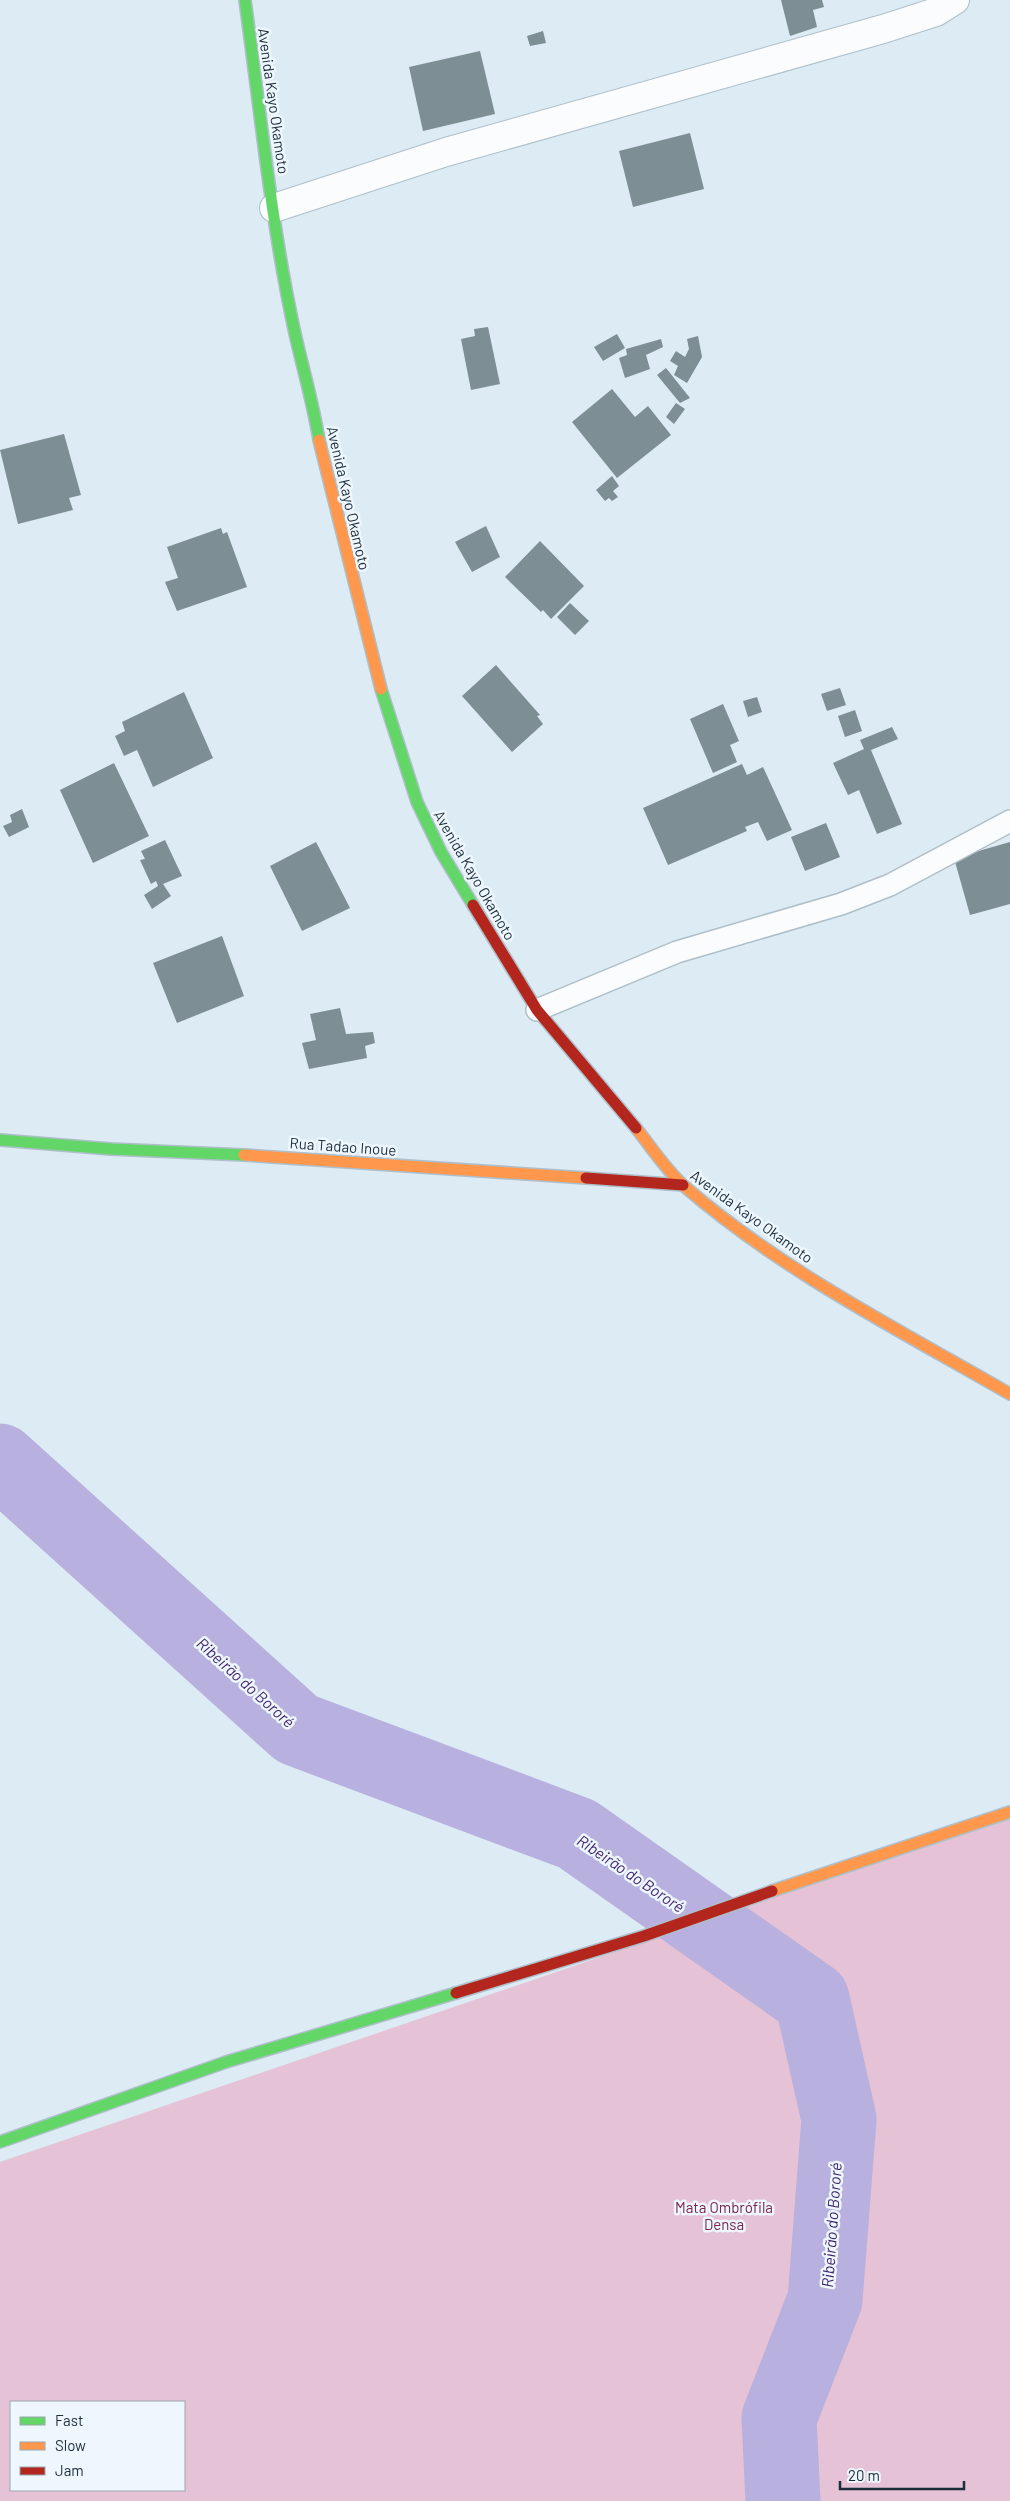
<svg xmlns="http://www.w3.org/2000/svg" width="1010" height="2501" font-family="Barlow,sans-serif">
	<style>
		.forest { fill: #e5c2d5; fill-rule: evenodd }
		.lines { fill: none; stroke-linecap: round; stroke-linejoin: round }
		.river { stroke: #b8b0df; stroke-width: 75 }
		.building { fill: #7d8e94 }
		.lane-casing { stroke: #afbfc9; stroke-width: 24 }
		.street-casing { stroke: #afbfc9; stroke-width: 30 }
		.fast-casing { stroke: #afbfc9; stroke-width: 14 }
		.slow-casing { stroke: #afbfc9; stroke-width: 14 }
		.jam-casing { stroke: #afbfc9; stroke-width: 14 }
		.lane { stroke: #fafcfd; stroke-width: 21 }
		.street { stroke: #fafcfd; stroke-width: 28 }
		.fast { stroke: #63d668; stroke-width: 11 }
		.slow { stroke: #ff974d; stroke-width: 11 }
		.jam { stroke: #b3261e; stroke-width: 11 }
		.labels { text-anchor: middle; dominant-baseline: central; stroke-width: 5; stroke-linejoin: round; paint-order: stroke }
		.street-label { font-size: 15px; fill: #1b2d38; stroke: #eef7fd }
		.park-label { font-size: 15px; fill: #7b244b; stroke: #eef7fd }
		.water-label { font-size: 16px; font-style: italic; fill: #3d1f6b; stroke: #eef7fd }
	</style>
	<rect width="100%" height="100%" fill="#dcebf4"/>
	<path class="forest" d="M 1010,1817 L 1010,2501 L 0,2501 L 0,2162 ZM 11,2402 L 184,2402 L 184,2490 L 11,2490 Z"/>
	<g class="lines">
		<path class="river" d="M 0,1461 L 297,1729 L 577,1834 L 812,1999 L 839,2119 L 825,2300 L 779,2418 L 783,2501"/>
	</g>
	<path class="building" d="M 781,0 L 822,0 L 824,7 L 813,10 L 817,27 L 790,36 Z
		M 543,31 L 546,43 L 530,46 L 527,36 Z
		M 480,51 L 495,114 L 423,131 L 409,67 Z
		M 690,133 L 704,189 L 633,207 L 619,151 Z
		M 488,327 L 500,384 L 471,390 L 461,339 L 475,336 L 474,329 Z
		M 617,334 L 625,348 L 603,361 L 594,347 Z
		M 698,336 L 702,357 L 687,383 L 674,375 L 678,366 L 670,361 L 676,351 L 685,357 L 689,349 L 687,339 Z
		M 661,339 L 663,347 L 646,355 L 650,369 L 625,378 L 619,358 L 627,355 L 626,349 Z
		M 666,368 L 690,398 L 680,403 L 657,375 Z
		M 612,389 L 635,417 L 648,406 L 671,435 L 617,478 L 572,422 Z
		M 676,403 L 685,409 L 674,424 L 666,417 Z
		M 64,434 L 81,495 L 69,498 L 73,510 L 18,524 L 0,450 Z
		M 612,476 L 619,486 L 613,491 L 618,497 L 612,501 L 609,498 L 605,501 L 596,490 Z
		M 486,526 L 500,557 L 472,572 L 455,542 Z
		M 221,528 L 223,534 L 227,532 L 247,587 L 177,611 L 165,582 L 178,578 L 167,547 Z
		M 540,541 L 584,586 L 551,619 L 543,610 L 541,612 L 505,577 Z
		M 570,603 L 589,621 L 575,635 L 557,617 Z
		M 496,665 L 540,715 L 537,716 L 543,724 L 512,752 L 462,696 Z
		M 840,688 L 846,705 L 827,711 L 821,694 Z
		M 184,692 L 213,758 L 153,787 L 137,750 L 124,756 L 115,736 L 125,731 L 122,722 Z
		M 757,697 L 762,712 L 748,717 L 743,701 Z
		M 723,704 L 739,741 L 730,745 L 737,762 L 713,773 L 690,719 Z
		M 855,710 L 862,731 L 845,737 L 838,716 Z
		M 892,727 L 898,739 L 871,750 L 902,824 L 877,834 L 859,790 L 848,795 L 833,763 L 864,749 L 860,740 Z
		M 114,763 L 149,836 L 93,863 L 60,790 Z
		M 742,764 L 747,775 L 763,767 L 792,830 L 767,841 L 758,822 L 745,827 L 747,831 L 668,865 L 643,808 Z
		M 22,809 L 29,827 L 9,837 L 3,826 L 12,822 L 10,815 Z
		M 826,823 L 840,857 L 805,871 L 791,837 Z
		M 165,840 L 182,876 L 163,884 L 171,896 L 152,909 L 144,895 L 158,886 L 156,881 L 151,884 L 140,860 L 145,859 L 141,851 Z
		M 316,842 L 350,908 L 302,931 L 270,866 Z
		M 1010,842 L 1010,904 L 970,915 L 954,858 Z
		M 222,936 L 244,996 L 177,1023 L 153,963 Z
		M 340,1008 L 346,1034 L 373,1032 L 375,1043 L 365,1046 L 367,1058 L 309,1069 L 302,1043 L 316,1040 L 310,1014 Z"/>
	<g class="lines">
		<g class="lane-casing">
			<path id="lane" d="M 537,1010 L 677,952 L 841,904 L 890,885 L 1010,821"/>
		</g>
		<g class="street-casing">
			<path id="street" d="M 274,208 L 446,152 L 883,29 L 936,12 L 955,0"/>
		</g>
		<g class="fast-casing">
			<path id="fast" d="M 245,0 C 260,109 271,222 294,329 C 302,366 313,402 319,440
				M 381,689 L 417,802 L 441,852 L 473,905
				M 0,1140 L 111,1149 L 244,1155
				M 0,2142 L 226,2062 L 456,1993"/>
		</g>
		<g class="slow-casing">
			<path id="slow" d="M 319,440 L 381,689
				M 636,1128 C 651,1147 666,1170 684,1186 C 782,1271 899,1330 1010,1394
				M 244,1155 L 586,1178
				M 772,1891 L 1010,1812"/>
		</g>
		<g class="jam-casing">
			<path id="jam" d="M 473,905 L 537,1010 L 636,1128
				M 586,1178 L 683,1185
				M 456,1993 L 644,1936 L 772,1891"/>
		</g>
		<use href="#lane" class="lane"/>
		<use href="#street" class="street"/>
		<use href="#fast" class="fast"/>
		<use href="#slow" class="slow"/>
		<use href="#jam" class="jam"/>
	</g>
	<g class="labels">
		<g class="street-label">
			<text transform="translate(274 101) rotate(82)">Avenida Kayo Okamoto</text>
			<text transform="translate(349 498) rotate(77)">Avenida Kayo Okamoto</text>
			<text transform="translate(475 875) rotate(60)">Avenida Kayo Okamoto</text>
			<text transform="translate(343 1146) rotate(4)">Rua Tadao Inoue</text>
			<text transform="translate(752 1216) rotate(36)">Avenida Kayo Okamoto</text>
		</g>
		<g class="park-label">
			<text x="724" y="2207">Mata Ombrófila<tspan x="724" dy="17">Densa</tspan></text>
		</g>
		<g class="water-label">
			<text transform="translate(246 1682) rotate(42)">Ribeirão do Bororé</text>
			<text transform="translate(631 1873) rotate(34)">Ribeirão do Bororé</text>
			<text transform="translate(831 2225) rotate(-86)">Ribeirão do Bororé</text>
		</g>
	</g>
	<rect x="10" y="2401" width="175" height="90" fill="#eef7fd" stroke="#9aa6ae"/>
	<rect x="20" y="2417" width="25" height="8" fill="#63d668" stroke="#9aa6ae"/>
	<text x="55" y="2426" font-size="15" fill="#1b2d38">Fast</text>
	<rect x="20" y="2442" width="25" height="8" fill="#ff974d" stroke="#9aa6ae"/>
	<text x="55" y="2451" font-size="15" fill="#1b2d38">Slow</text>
	<rect x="20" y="2467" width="25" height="8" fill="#b3261e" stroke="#9aa6ae"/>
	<text x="55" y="2476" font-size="15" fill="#1b2d38">Jam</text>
	<path d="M840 2481v8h124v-8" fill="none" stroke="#1b2d38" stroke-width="2.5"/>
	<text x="848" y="2481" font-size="15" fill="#1b2d38" stroke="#eef7fd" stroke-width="4" paint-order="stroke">20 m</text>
</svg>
